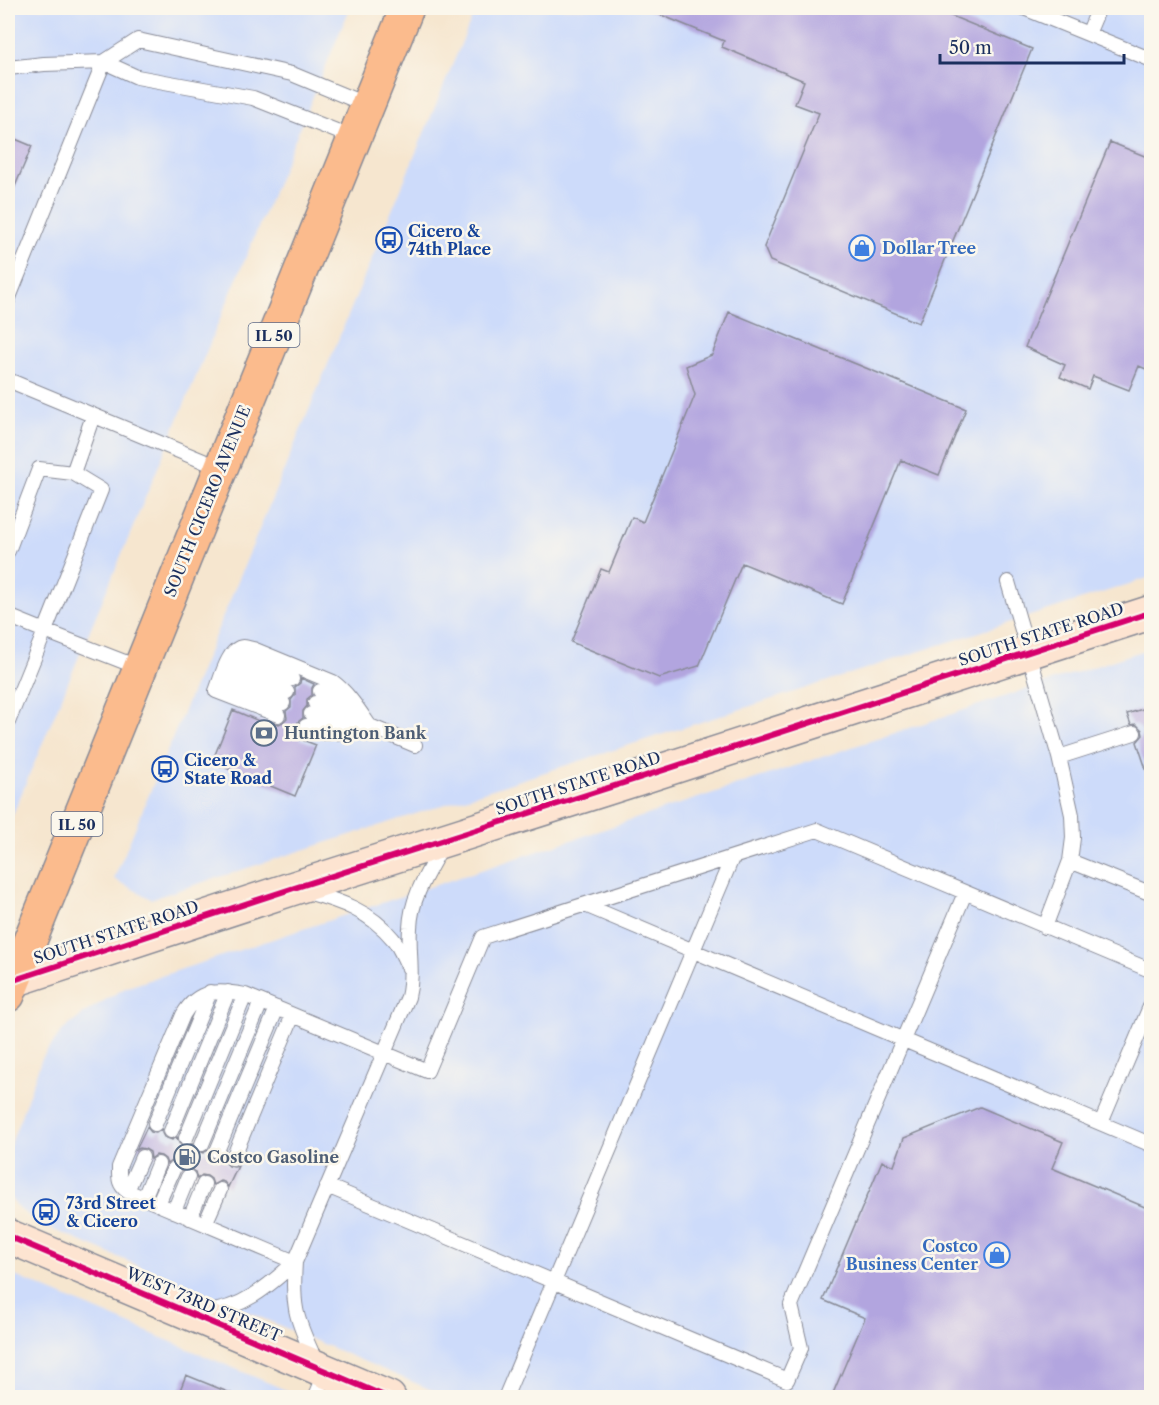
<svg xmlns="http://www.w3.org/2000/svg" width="1159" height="1405" font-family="'Libre Caslon Text',serif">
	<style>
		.built { fill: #cddbfa }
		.building { fill: #b2a5df }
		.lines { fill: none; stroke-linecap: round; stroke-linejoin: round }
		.lane-casing { stroke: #888a96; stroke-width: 16 }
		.secondary-casing { stroke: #888a96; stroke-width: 36 }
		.primary-casing { stroke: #888a96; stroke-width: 36 }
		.lane { stroke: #fff; stroke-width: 14 }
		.secondary { stroke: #fde4d1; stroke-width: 33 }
		.primary { stroke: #fbbb8d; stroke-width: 33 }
		.cycleway-casing { stroke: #fbf7ec; stroke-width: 10 }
		.cycleway { stroke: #d6006c; stroke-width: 6 }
		.labels { text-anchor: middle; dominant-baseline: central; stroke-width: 5; stroke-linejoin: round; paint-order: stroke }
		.shield { fill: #fbf7ec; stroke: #5e6b89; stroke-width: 1.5 }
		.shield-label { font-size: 15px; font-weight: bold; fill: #1b2f5e }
		.transit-label { font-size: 16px; font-weight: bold; fill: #164399; stroke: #fbf7ec; text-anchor: start }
		.shop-label { font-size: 16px; font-weight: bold; fill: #366cbe; stroke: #fbf7ec; text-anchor: start }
		.street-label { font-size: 16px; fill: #1b2f5e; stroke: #fbf7ec }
		.service-label { font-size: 16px; font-weight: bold; fill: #4e5e75; stroke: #fbf7ec; text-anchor: start }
	</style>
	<rect width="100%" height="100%" fill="#fbf7ec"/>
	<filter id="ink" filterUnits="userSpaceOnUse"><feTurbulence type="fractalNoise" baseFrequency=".0167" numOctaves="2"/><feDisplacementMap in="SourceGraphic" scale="12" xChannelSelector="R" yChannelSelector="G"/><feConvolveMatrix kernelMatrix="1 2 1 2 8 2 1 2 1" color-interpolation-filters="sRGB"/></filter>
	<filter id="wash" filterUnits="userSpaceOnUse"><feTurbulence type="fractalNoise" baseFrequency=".008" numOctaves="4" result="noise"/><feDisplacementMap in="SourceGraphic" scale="24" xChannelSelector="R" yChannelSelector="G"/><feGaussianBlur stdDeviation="1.35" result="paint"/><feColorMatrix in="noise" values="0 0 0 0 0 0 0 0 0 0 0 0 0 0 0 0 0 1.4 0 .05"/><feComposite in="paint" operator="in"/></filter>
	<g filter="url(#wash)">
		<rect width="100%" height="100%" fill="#f6e6cf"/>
		<path class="built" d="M 8,8 L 350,8 L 8,826 Z
			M 476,8 L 1151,8 L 1151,577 L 151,899 L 114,879 Z
			M 1151,648 L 1151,1397 L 448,1397 L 40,1224 L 17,1207 L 8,1194 L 8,1152 L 42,1058 L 62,1031 L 89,1010 L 125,988 Z
			M 8,1273 L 302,1397 L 8,1397 Z"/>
		<g id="blocks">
			<path class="building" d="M 644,8 L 932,8 L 1032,49 L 919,323 L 770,261 L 764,247 L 819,113 L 795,104 L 804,81 L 722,47 L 724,41 Z
				M 8,136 L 32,146 L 8,203 Z
				M 1110,142 L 1152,159 L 1152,355 L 1146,369 L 1139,366 L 1129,390 L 1093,376 L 1088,389 L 1060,377 L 1065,365 L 1025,347 Z
				M 729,312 L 966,409 L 939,475 L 901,460 L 842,604 L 742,563 L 699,666 L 659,678 L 571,642 L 601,569 L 609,572 L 632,517 L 643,522 L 695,395 L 686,366 L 712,355 Z
				M 301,678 L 314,684 L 312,688 L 312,695 L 307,699 L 307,706 L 303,711 L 303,718 L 298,722 L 297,728 L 302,734 L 300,739 L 316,745 L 295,796 L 212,762 L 233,710 L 273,727 L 274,723 L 279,724 L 283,722 L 287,718 L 286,711 L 291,707 L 291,700 L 295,695 L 295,687 L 300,683 Z
				M 1152,706 L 1152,774 L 1148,775 L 1137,742 L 1143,735 L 1142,730 L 1136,724 L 1131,725 L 1127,714 Z
				M 980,1107 L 1063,1142 L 1052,1168 L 1152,1210 L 1152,1398 L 831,1398 L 865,1318 L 823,1300 L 882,1161 L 894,1166 L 904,1138 Z
				M 147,1127 L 151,1132 L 156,1133 L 162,1129 L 162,1133 L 164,1137 L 172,1140 L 177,1137 L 179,1143 L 183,1146 L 188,1147 L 193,1143 L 195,1150 L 203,1153 L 208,1150 L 210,1156 L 214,1159 L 219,1160 L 224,1156 L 226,1163 L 229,1166 L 234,1167 L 238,1166 L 228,1187 L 224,1182 L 220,1181 L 213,1185 L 211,1179 L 207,1176 L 202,1175 L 197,1179 L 195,1172 L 192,1169 L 186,1168 L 182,1171 L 181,1165 L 177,1162 L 171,1161 L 167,1164 L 165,1159 L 161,1156 L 156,1155 L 151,1159 L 150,1152 L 145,1149 L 140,1148 L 136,1150 Z
				M 186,1375 L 240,1397 L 240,1398 L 177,1398 Z"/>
		</g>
	</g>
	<g filter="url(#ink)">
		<use href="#blocks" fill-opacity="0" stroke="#888a96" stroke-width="1.5"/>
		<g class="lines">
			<g class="lane-casing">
				<path id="lane" d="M 1024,8 L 1152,60
					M 1088,34 L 1099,8
					M 104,62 L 138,40 L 292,74 L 367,105
					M 8,68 L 44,64 L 104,62 L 137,77 L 253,98 L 354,138
					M 8,300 L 104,62
					M 8,380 L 220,468
					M 8,551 L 39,469 L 73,473
					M 1008,582 L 1059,757 L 1072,815 L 1073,838 L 1070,861 L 1045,927
					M 8,616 L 45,631 L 101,490 L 73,473 L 93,416
					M 231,655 L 292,679
					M 226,666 L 287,692
					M 221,678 L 283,703
					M 320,691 L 354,705
					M 315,703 L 415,745
					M 311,714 L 350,730
					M 278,715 L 216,691 C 221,679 228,648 243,647 C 245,647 252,649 253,649 L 333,682 C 348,693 358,709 369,725 L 336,733 L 325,733 L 306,726
					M 8,722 L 45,631 L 140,668
					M 1059,757 L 1134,733
					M 1070,861 L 1152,894
					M 307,892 C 340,901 370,911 393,939 C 400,947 404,959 409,968
					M 585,905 L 1152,1145
					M 1101,1123 L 1152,1002
					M 155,1124 L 210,992
					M 171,1131 L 228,992
					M 186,1138 L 245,995
					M 202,1144 L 261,1002
					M 217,1151 L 277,1008
					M 233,1158 L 293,1015
					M 327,1186 L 787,1380 L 801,1348 L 791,1305 L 965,893
					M 127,1191 L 142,1157
					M 144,1198 L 158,1164
					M 158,1204 L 173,1170
					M 174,1211 L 188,1177
					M 190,1218 L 204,1184
					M 205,1224 L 220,1190
					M 295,1262 L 127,1191 C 118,1184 119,1178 119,1167 L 183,1015 C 198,989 218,990 245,995 L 427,1071 L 483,937 L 817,830 L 1152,971
					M 204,1312 C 241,1310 269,1286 295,1262
					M 316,1362 C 309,1345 299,1327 296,1309 C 293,1293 294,1278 295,1262 L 408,997 C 414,974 408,951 410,928 C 411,897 428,872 442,846
					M 315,1398 L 326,1372
					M 505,1398 L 732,858"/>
			</g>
			<g class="secondary-casing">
				<path id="secondary" d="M 14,980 L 291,889 L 636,779 L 1152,612
					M 8,1236 L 389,1398"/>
			</g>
			<g class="primary-casing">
				<path id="primary" d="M 8,995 L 407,8"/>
			</g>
			<use href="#lane" class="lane"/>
			<use href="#secondary" class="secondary"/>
			<use href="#primary" class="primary"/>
			<g class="cycleway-casing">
				<path id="cycleway" d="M 14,980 L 291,889 L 636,779 L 1152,612
					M 8,1236 L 389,1398"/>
			</g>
			<use href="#cycleway" class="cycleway"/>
		</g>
	</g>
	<defs>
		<g id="bus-ring" transform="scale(1.35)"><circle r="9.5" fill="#fbf7ec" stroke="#1a4fb4" stroke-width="1.5"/><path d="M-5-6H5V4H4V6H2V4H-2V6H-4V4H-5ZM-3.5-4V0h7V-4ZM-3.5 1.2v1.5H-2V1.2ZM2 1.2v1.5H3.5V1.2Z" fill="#1a4fb4"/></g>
		<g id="shop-ring" transform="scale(1.35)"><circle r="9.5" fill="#fbf7ec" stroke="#3f7fe0" stroke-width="1.5"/><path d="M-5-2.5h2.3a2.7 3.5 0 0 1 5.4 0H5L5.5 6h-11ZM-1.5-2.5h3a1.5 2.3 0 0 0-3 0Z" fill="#3f7fe0"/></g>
		<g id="bank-ring" transform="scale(1.35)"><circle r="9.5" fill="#fbf7ec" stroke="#5c6f8a" stroke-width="1.5"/><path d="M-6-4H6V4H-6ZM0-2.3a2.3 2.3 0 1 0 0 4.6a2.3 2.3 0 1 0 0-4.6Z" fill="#5c6f8a"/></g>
		<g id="fuel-ring" transform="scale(1.35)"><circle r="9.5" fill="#fbf7ec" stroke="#5c6f8a" stroke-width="1.5"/><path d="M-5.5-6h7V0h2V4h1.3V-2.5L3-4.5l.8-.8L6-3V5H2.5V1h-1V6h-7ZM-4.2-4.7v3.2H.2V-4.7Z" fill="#5c6f8a"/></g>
	</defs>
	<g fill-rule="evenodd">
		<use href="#bus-ring" x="389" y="240"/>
		<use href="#shop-ring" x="862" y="248"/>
		<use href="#bank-ring" x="264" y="733"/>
		<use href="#bus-ring" x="165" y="769"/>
		<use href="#fuel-ring" x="187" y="1157"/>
		<use href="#bus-ring" x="46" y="1212"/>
		<use href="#shop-ring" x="997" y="1255"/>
	</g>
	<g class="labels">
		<g class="shield">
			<rect x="248.5" y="323" width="51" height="24" rx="4.5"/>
			<rect x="51.5" y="812" width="51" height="24" rx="4.5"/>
		</g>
		<g class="shield-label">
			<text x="274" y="335">IL 50</text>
			<text x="77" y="824">IL 50</text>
		</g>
		<g class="transit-label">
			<text x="408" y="231">Cicero &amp;<tspan x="408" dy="18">74th Place</tspan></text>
			<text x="184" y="760">Cicero &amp;<tspan x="184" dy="18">State Road</tspan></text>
			<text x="66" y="1203">73rd Street<tspan x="66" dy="18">&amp; Cicero</tspan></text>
		</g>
		<g class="shop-label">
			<text x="882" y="248">Dollar Tree</text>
			<text x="978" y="1246" text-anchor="end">Costco<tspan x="978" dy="18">Business Center</tspan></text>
		</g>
		<g class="street-label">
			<text transform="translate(207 501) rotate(-68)">SOUTH CICERO AVENUE</text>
			<text transform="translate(1041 634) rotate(-18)">SOUTH STATE ROAD</text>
			<text transform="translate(578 783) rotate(-18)">SOUTH STATE ROAD</text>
			<text transform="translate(116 932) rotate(-18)">SOUTH STATE ROAD</text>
			<text transform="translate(204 1304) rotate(23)">WEST 73RD STREET</text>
		</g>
		<g class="service-label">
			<text x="284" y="733">Huntington Bank</text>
			<text x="207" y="1157">Costco Gasoline</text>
		</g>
	</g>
	<rect width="1159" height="1405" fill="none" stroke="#fbf7ec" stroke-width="30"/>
	<path d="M940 54v9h184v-9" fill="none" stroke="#1b2f5e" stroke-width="3"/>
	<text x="949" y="54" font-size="18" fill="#1b2f5e" stroke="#fbf7ec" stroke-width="4.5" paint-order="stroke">50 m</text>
</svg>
